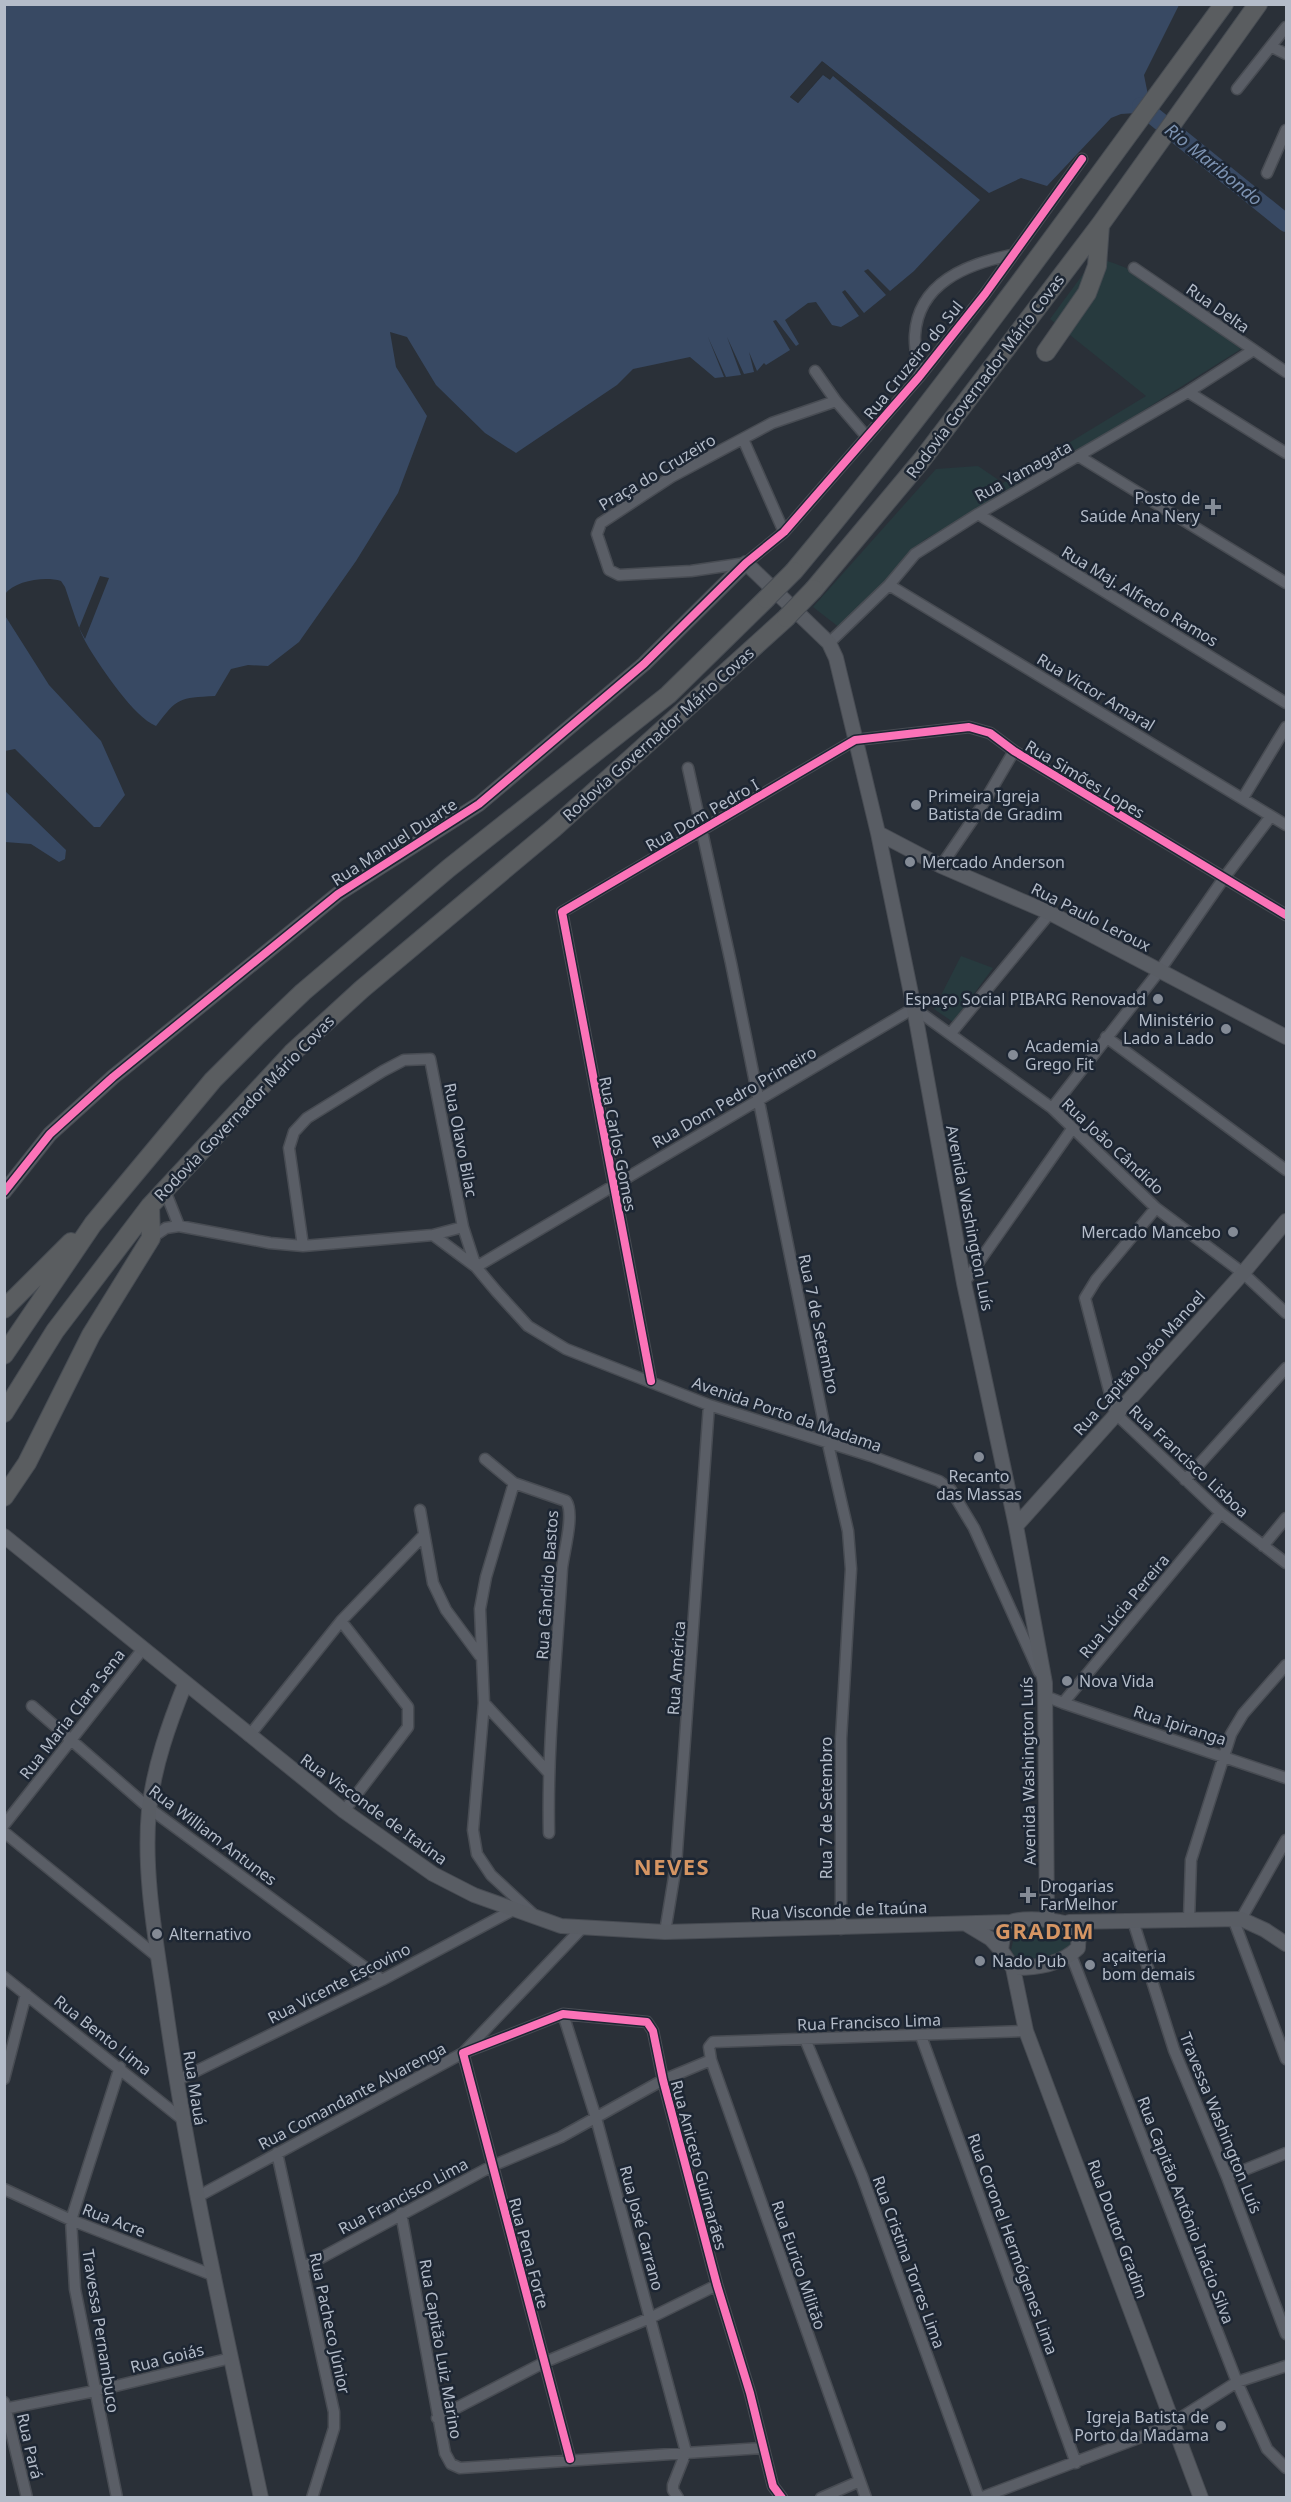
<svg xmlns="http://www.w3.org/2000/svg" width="1291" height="2502" font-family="'Noto Sans',sans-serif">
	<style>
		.green { fill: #273a3e }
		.water { fill: #384963 }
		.pier { fill: #2a3038 }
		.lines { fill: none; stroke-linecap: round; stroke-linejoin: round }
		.river { stroke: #384963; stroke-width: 18 }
		.street-casing { stroke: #484c53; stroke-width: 13 }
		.secondary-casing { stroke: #484c53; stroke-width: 16 }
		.highway-casing { stroke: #474c53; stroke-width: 20 }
		.street { stroke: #5a5e66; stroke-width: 10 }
		.secondary { stroke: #595d64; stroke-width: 14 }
		.highway { stroke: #5a5d60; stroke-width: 18 }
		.highway-bridge-casing { stroke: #474c53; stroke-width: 20; stroke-linecap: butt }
		.highway-bridge { stroke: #5a5d60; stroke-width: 18 }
		.cycleway-casing { stroke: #1d2633; stroke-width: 11 }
		.cycleway { stroke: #fb73b8; stroke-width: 8 }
		.poi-dot { fill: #848b96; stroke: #1d2633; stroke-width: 2 }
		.labels { text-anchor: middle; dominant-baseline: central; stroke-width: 5; stroke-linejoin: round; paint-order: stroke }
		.street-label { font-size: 16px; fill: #b4bcc9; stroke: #1d2633 }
		.poi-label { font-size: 16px; fill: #b4bcc9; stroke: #1d2633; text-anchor: start }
		.water-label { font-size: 18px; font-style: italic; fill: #7c92b1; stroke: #1d2633 }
		.district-label { font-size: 22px; font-weight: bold; letter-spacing: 1.5px; fill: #d59563; stroke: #1d2633 }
	</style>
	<rect width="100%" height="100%" fill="#2a3038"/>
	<path class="green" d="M 1095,258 C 1148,268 1198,317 1241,349 L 1063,461 L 924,540 L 840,628 L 813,607 L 936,469 L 978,466 L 1003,483 L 1146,396 L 1050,319 Z
		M 961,956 L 993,968 L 953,1022 L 934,1009 Z
		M 1049,1926 L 1071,1926 L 1078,1937 L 1065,1958 L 1019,1964 L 1011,1950 L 1016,1928 Z"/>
	<path class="water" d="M 5,5 L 1179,5 L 1144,75 L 1148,95 L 1136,113 L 1121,114 L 1111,118 L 1047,186 L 1021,178 L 989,193 L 822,61 L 790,97 L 798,103 L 823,75 L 830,80 L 833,76 L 980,200 L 914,271 L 890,291 L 868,269 L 864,271 L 886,295 L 864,313 L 845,290 L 842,292 L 859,316 L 841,327 L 832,325 L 816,302 L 808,303 L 785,320 L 799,344 L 796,346 L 776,320 L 773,321 L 790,350 L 766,365 L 764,363 L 757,371 L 749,352 L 754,372 L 744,374 L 727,337 L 741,375 L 726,377 L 708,337 L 724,377 L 715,378 L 690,357 L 633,369 L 617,385 L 516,453 L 485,433 L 436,385 L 407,337 L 390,332 L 396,367 L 427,416 L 398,493 L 356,561 L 299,642 L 268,666 L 248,665 L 231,669 L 215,696 C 179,698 178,697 156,726 C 134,717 102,669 89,648 C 78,630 72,607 65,587 L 61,581 C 44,576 15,581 5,594 Z
		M 4,614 L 49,685 L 101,741 L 125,795 L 100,827 L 94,827 L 15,749 L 5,751 Z
		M 4,790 L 66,850 L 65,859 L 59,862 L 31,844 L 5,842 Z"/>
	<path class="pier" d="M 823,62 L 867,97 L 990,196 L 838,77 L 927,151 L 833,75 L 830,79 L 823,74 L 798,103 L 790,97 Z
		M 100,576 L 109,578 L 85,639 L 79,628 Z"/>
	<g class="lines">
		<path class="river" d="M 1141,106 L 1286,223"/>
		<g class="street-casing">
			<path id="street" d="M 1272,47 L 1286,54
				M 1237,89 L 1286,27
				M 1267,173 L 1286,130
				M 1134,268 L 1286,372
				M 815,371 L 836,401 L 867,437
				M 919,377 C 918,363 914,348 915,335 C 918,283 967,264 1011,255
				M 1188,392 L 1286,453
				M 836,401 L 772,423 L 671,477 L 601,523 L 597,534 L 609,570 L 619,575 L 691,571 L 746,563 L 784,532 L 919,377 L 985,294 L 1082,159
				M 743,439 L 784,532
				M 1080,457 L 1286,583
				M 978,514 L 1286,703
				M 889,585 L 1286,825
				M 829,643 L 889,585 L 915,554 L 978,514 L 1188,392 L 1252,351
				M 688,768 L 731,963 L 828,1444 L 848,1531 L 851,1569 L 841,1739 L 841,1929
				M 1243,798 L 1286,727
				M 941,866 L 980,809 L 1014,751
				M 951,1033 L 1050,913
				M 1106,1037 L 1286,1170
				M 1052,1108 L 1160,970 L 1224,878 L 1271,816
				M 164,1188 L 179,1226
				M 1156,1208 L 1096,1280 L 1085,1298 L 1115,1413 L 1221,1513 L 1286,1563
				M 433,1235 L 476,1267 L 914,1008 L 1052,1108 L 1156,1208 L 1243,1273 L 1286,1313
				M 151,1238 L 166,1228 L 179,1226 L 270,1243 L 303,1246 L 433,1235 L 463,1227 L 476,1267 L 497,1292 L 528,1326 L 566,1349 L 709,1405 L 871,1456 L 939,1481 L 951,1490 L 974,1528 L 1039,1672
				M 303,1246 L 289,1148 L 294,1132 L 307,1118 L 383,1071 L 404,1060 L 430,1059 L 463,1227
				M 964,1283 L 1072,1129
				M 651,1381 L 562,912 L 855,740 L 969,727 L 990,733 L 1014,751 L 1286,915
				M 485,1459 L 514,1483
				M 1185,1480 L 1286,1368
				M 420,1510 L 433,1583 L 446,1610 L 480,1656
				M 1263,1546 L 1286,1518
				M 341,1621 L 408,1707 L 408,1727 L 344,1811
				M 1045,1696 L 1063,1703 L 1221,1513
				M 484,1703 L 548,1772
				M 1063,1703 L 1286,1778
				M 32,1706 L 149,1808 L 382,1980
				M 249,1736 L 341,1621 L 424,1535
				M 4,1825 L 142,1650
				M 4,1832 L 159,1958
				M 533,1914 L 491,1875 L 477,1854 L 473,1830 L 484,1703 L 480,1609 L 486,1577 L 514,1483 L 566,1501 C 575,1513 564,1551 562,1568 C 557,1656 547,1745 549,1833
				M 1241,1919 L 1286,1840
				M 1189,1920 L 1191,1860 L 1231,1734 L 1243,1714 L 1286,1665
				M 1133,1921 L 1174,2050 L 1227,2177 L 1286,2334
				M 1234,1921 L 1286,2059
				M 665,1932 L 676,1865 L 709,1405
				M 1071,1955 L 1237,2382 L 1267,2449 L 1286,2468
				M 4,1977 L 182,2119
				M 563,2014 L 596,2118 L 686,2452 L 673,2485 L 673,2490 L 678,2498
				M 921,2036 L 1076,2463
				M 805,2039 L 862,2176 L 979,2498
				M 4,2079 L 26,1994
				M 176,2081 L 382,1980 L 515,1909
				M 277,2153 L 334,2412 L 334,2428 L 312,2498
				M 1227,2177 L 1286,2153
				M 4,2189 L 71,2220 L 215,2276
				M 197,2197 L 463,2053 L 583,1927
				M 401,2213 L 445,2453 L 451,2464 L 460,2468 L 762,2448
				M 304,2267 L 492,2166 L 561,2137 L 663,2080 L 711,2060
				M 4,2402 L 27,2498
				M 4,2409 L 95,2391 L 231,2358
				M 437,2418 L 545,2362 L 650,2318 L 717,2285
				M 570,2459 L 463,2053 L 563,2014 L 647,2022 L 653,2031 L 663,2080 L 717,2285 L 750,2393 L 773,2486 L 782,2498
				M 117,2498 L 75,2289 L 71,2220 L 120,2067
				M 821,2498 L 860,2481
				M 866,2498 L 711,2060 L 709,2047 L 713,2042 L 1026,2031
				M 980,2498 L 1144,2436 L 1174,2422 L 1237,2382 L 1286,2366"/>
		</g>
		<g class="secondary-casing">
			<path id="secondary" d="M 878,833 L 941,866 L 1050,913 L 1286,1037
				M 4,1192 L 50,1134 L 113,1077 L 338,894 L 479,804 L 644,664 L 746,563 L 829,643 L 836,658 L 878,833 L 914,1008 L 964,1283 L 1016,1526 L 1045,1683 L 1047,1920
				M 1016,1526 L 1243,1273 L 1286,1221
				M 4,1536 L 344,1811 L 433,1874 L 474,1895 L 561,1926 L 665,1932 L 1011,1922
				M 185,1684 C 169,1724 154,1766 149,1810 C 143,1873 156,1941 165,2003 C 188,2170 226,2333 261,2498
				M 1069,1922 L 1241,1919 L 1265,1930 L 1286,1944
				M 966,1924 L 991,1939 L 1001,1950
				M 1013,1968 C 1036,1968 1061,1965 1078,1948 C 1078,1942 1080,1935 1076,1929 C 1069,1919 1023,1917 1011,1922 C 1008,1923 1006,1927 1004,1929 L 1001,1950 L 1013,1968 L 1026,2031 L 1201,2498"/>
		</g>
		<g class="highway-casing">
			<path id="highway" d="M 1046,352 L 1087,293 L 1097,266 L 1100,225
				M 794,571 C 946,389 1083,196 1224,4
				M 814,589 L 921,461 L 1100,225 L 1258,4
				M 4,1309 L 71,1242
				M 4,1355 L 93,1224 L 213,1080 L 258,1035 L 303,992 L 449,868 L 668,695 L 766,599
				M 4,1413 L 55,1331 L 150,1206 L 292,1053 L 362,989 L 554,828 L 786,618
				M 4,1497 L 27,1463 L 91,1335 L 151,1238 L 150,1206"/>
		</g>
		<use href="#street" class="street"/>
		<use href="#secondary" class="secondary"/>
		<use href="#highway" class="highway"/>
		<g class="highway-bridge-casing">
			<path id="highway-bridge" d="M 766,599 L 794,571
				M 786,618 L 814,589"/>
		</g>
		<use href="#highway-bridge" class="highway-bridge"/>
		<g class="cycleway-casing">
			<path id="cycleway" d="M 4,1192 L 50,1134 L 113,1077 L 338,894 L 479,804 L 644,664 L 746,563 L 784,532 L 919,377 L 985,294 L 1082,159
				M 651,1381 L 562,912 L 855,740 L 969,727 L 990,733 L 1014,751 L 1286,915
				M 570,2459 L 463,2053 L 563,2014 L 647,2022 L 653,2031 L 663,2080 L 717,2285 L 750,2393 L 773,2486 L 782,2498"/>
		</g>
		<use href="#cycleway" class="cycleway"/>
	</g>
	<g class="poi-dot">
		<path d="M1210 498h6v6h6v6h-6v6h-6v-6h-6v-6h6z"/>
		<circle cx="916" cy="805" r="6"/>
		<circle cx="910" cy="862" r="6"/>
		<circle cx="1158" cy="999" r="6"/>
		<circle cx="1226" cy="1029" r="6"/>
		<circle cx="1013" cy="1055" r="6"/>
		<circle cx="1233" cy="1232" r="6"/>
		<circle cx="979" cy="1457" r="6"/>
		<circle cx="1067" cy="1681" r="6"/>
		<path d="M1025 1886h6v6h6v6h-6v6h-6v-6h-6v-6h6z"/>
		<circle cx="157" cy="1934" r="6"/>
		<circle cx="980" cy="1961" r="6"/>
		<circle cx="1090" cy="1965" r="6"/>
		<circle cx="1221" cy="2426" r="6"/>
	</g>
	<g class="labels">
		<g class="street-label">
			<text transform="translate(1218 308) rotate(35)">Rua Delta</text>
			<text transform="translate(913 360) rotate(-51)">Rua Cruzeiro do Sul</text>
			<text transform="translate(985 376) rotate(-53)">Rodovia Governador Mário Covas</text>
			<text transform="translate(1023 471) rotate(-29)">Rua Yamagata</text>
			<text transform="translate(657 472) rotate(-31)">Praça do Cruzeiro</text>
			<text transform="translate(1140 596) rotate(31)">Rua Maj. Alfredo Ramos</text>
			<text transform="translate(1096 692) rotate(31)">Rua Victor Amaral</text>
			<text transform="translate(658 734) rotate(-42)">Rodovia Governador Mário Covas</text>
			<text transform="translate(1085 779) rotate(31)">Rua Simões Lopes</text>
			<text transform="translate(702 815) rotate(-30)">Rua Dom Pedro I</text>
			<text transform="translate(394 842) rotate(-33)">Rua Manuel Duarte</text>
			<text transform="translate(1091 917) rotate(27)">Rua Paulo Leroux</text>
			<text transform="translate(734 1097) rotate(-30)">Rua Dom Pedro Primeiro</text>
			<text transform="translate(244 1108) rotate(-46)">Rodovia Governador Mário Covas</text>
			<text transform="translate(461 1140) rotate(79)">Rua Olavo Bilac</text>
			<text transform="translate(618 1144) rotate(79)">Rua Carlos Gomes</text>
			<text transform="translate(1113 1146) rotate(43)">Rua João Cândido</text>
			<text transform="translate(970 1218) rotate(79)">Avenida Washington Luís</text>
			<text transform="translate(819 1324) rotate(78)">Rua 7 de Setembro</text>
			<text transform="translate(1139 1363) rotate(-48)">Rua Capitão João Manoel</text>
			<text transform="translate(787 1414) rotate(19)">Avenida Porto da Madama</text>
			<text transform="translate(1189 1461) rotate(43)">Rua Francisco Lisboa</text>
			<text transform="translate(547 1585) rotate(-86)">Rua Cândido Bastos</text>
			<text transform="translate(1124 1606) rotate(-50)">Rua Lúcia Pereira</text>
			<text transform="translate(676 1668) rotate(-86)">Rua América</text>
			<text transform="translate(72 1714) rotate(-52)">Rua Maria Clara Sena</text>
			<text transform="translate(1180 1725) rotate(18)">Rua Ipiranga</text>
			<text transform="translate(1028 1771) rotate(-91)">Avenida Washington Luís</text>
			<text transform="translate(826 1808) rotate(-90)">Rua 7 de Setembro</text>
			<text transform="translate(374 1809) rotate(36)">Rua Visconde de Itaúna</text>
			<text transform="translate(213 1835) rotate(37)">Rua William Antunes</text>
			<text transform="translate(839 1910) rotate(-2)">Rua Visconde de Itaúna</text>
			<text transform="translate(339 1983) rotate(-27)">Rua Vicente Escovino</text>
			<text transform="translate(869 2022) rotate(-2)">Rua Francisco Lima</text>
			<text transform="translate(103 2035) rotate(38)">Rua Bento Lima</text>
			<text transform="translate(195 2088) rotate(81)">Rua Mauá</text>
			<text transform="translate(352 2096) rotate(-28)">Rua Comandante Alvarenga</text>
			<text transform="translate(1221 2123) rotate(68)">Travessa Washington Luís</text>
			<text transform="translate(699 2165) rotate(75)">Rua Aniceto Guimarães</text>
			<text transform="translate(403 2196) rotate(-28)">Rua Francisco Lima</text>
			<text transform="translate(1186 2210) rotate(69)">Rua Capitão Antônio Inácio Silva</text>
			<text transform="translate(114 2220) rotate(21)">Rua Acre</text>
			<text transform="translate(642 2228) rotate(75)">Rua José Carrano</text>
			<text transform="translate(1118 2229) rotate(70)">Rua Doutor Gradim</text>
			<text transform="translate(1013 2244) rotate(70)">Rua Coronel Hermógenes Lima</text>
			<text transform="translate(529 2253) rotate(75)">Rua Pena Forte</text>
			<text transform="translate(909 2262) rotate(70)">Rua Cristina Torres Lima</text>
			<text transform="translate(799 2265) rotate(71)">Rua Eurico Militão</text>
			<text transform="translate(330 2323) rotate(78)">Rua Pacheco Júnior</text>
			<text transform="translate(101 2331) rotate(81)">Travessa Pernambuco</text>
			<text transform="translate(441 2349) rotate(80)">Rua Capitão Luiz Marino</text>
			<text transform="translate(167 2358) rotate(-14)">Rua Goiás</text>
			<text transform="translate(30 2446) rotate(77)">Rua Pará</text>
		</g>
		<g class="poi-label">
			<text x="1200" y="498" text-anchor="end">Posto de<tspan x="1200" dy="18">Saúde Ana Nery</tspan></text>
			<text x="928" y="796">Primeira Igreja<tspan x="928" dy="18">Batista de Gradim</tspan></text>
			<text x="922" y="862">Mercado Anderson</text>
			<text x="1146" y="999" text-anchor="end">Espaço Social PIBARG Renovadd</text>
			<text x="1214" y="1020" text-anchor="end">Ministério<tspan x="1214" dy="18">Lado a Lado</tspan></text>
			<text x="1025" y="1046">Academia<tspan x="1025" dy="18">Grego Fit</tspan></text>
			<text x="1221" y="1232" text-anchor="end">Mercado Mancebo</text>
			<text x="979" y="1476" text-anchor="middle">Recanto<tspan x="979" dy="18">das Massas</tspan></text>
			<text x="1079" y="1681">Nova Vida</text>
			<text x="1040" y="1886">Drogarias<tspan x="1040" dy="18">FarMelhor</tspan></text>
			<text x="169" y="1934">Alternativo</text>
			<text x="1102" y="1956">açaiteria<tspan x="1102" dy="18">bom demais</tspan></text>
			<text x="992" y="1961">Nado Pub</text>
			<text x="1209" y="2417" text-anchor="end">Igreja Batista de<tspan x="1209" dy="18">Porto da Madama</tspan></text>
		</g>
		<g class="water-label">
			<text transform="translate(1214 164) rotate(39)">Rio Maribondo</text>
		</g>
		<g class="district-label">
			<text x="672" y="1866">NEVES</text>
			<text x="1045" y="1930">GRADIM</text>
		</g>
	</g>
	<rect width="1291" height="2502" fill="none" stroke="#b4bcc9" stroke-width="12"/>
</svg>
